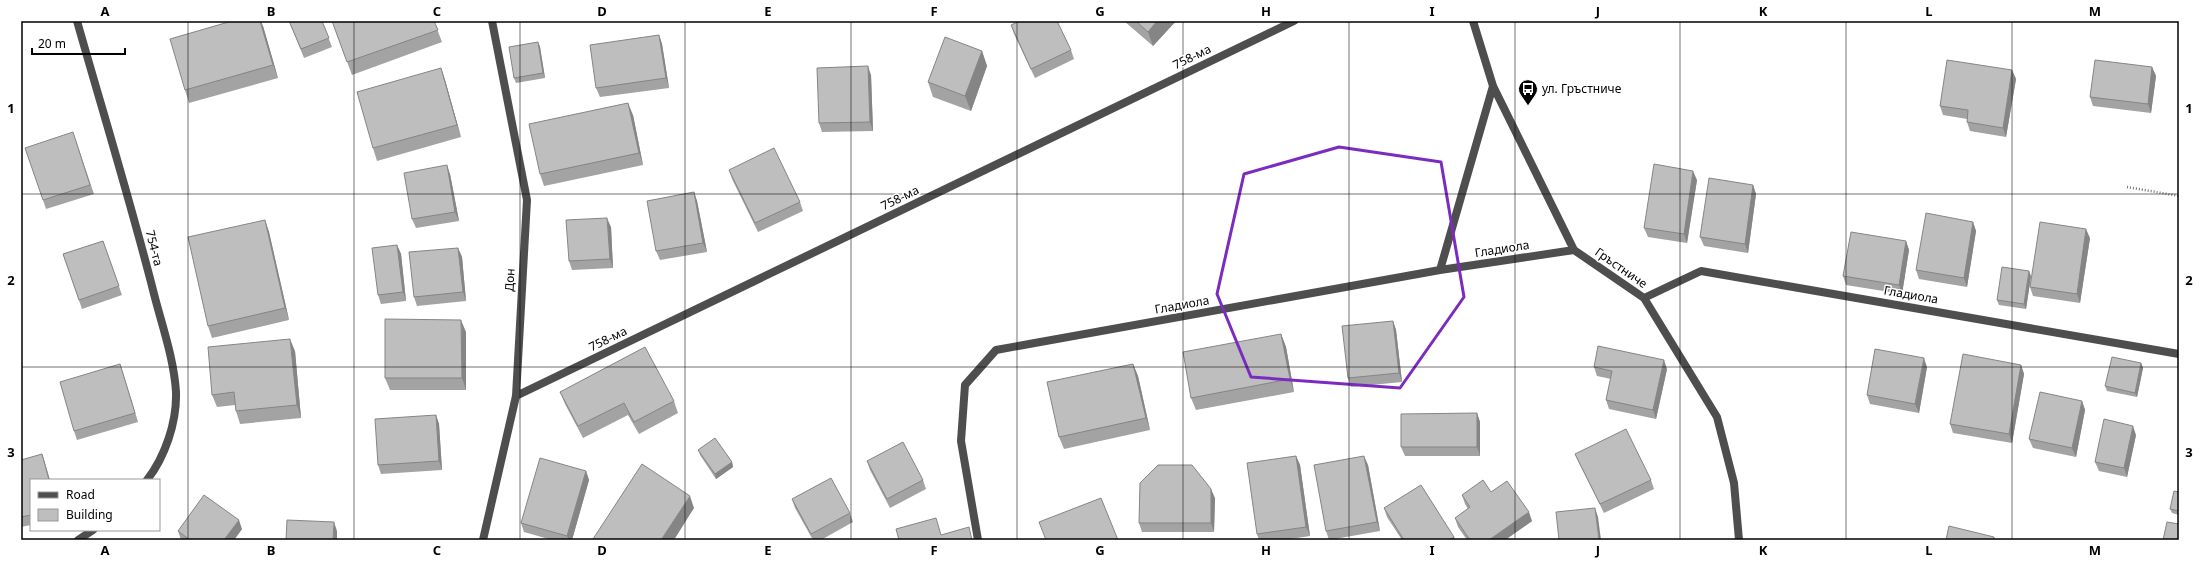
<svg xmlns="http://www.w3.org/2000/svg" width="2200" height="561" font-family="'Noto Sans',sans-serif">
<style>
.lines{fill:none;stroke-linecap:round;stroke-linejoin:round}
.path{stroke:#707070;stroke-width:2.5;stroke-dasharray:1 2;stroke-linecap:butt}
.street{stroke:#4e4e4e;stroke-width:8}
.wall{fill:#a3a3a3}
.shaded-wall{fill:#858585}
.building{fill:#bebebe;stroke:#858585}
.marked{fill:none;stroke:#7b2cbf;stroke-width:3;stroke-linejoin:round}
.grid{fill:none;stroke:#000;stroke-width:1;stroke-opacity:0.55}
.labels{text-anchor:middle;stroke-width:3;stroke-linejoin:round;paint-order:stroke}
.street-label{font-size:12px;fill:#000;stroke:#fff}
.poi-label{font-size:12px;fill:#000;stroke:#fff;text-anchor:start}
.neatline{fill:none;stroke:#000;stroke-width:1.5}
.grid-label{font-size:13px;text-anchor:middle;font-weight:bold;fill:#000}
</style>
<rect width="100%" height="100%" fill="#fff"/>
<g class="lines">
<path class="path" d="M2127 187 2179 196"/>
<path class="street" d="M77 21C102 109 129 197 152 286 160 320 174 357 176 392 177 422 165 457 147 480
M1473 21 1493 86 1574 250 1644 298 1717 417 1734 483 1739 540
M1440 270 1493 86
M1644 298 1701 271 2179 354
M516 396 1294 21
M78 540 93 530
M483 540 516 396 527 200 492 21
M978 540 961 441 965 385 996 350 1440 270 1574 250"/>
</g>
<path class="wall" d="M289 21H322L332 47 304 58Z
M332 21H434L442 42 352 75Z
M1124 21H1176L1153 46Z
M1011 25 1071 50 1074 59 1035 78 1014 34Z
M263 26 278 78 189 103 185 90Z
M659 35 662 44 669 88 600 97 596 88Z
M538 42 540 47 545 78 516 83 514 78Z
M982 51 987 66 971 111 933 97 928 82Z
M2152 67 2156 76 2151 113 2093 106 2090 97Z
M441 68 445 80 461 137 377 161 373 148Z
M2012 70 2016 79 2006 137 1970 131 1967 122V119L1943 115 1940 106Z
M871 75 873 131 822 132 819 123Z
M633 115 643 165 544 186 540 174Z
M76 141 94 194 46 209 43 200Z
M729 170 800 202 803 211 758 232 732 179Z
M450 174 459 221 416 228 412 219Z
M1697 180 1687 243 1648 237 1644 228Z
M1753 185 1756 194 1748 253 1704 246 1700 237Z
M694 192 697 201 707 252 660 260 656 251Z
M265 220 269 232 289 320 212 338 208 326Z
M1973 222 1976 231 1967 287 1919 279 1916 270Z
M611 227 613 268 572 270 569 261Z
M2090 238 2080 303 2033 296 2030 287Z
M103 241 122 295 82 309 63 254Z
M1906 241 1909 250 1902 294 1846 285 1843 276Z
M397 245 401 254 406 301 381 304 378 295Z
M458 248 462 257 466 301 417 306 414 297Z
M2031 276 2026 309 1999 305 1997 300Z
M1393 321 1396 330 1402 382 1351 387 1348 378Z
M466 332V390H390L385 378Z
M1281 334 1286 347 1294 392 1196 410 1191 398Z
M295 351 301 418 240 424 236 411 235 405 217 407 212 395Z
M2141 363 2143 368 2137 397 2107 391 2105 386Z
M120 364 138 422 77 440 74 431Z
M1133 364 1138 376 1150 430 1064 449 1059 437Z
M2021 365 2024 374 2012 443 1953 433 1950 424Z
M1594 367 1667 369 1656 419 1609 409 1606 400 1611 379 1597 376Z
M1927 367 1919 413 1870 404 1867 395Z
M560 392 674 401 678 413 639 434 628 415 583 438 565 404Z
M2082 401 2085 410 2076 457 2033 448 2029 439Z
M1477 413 1480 422V456H1405L1401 447Z
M436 415 439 424 442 470 381 474 378 465Z
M2136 435 2127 477 2099 471 2095 462Z
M698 450 732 462 733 467 716 479 700 455Z
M42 454 45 463 31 480V525L21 527V460Z
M1575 454 1651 480 1654 489 1604 513 1579 463Z
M1296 456 1300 465 1310 536 1284 540H1259L1257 534Z
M867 461 923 480 926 489 890 508 870 470Z
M1368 465 1380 531 1329 540 1326 531Z
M586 471 589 480 572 540H552L524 532 521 523Z
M1491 492 1532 521 1505 540H1467L1458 527 1455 518 1468 509 1465 504 1462 495Z
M2179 492V515L2172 513 2170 509Z
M1215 498 1214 532H1142L1139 523Z
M792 499 850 513 853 522 821 540H813L795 508Z
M1384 508 1454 537 1455 540H1402L1387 517Z
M242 529 234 540H181L178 531Z"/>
<path class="shaded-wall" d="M260 21H261L263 26 278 78 273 65Z
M1157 21H1176L1153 46 1148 32Z
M659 35 662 44 669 88 666 78Z
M538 42 540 47 545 78 543 73Z
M982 51 987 66 971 111 965 96Z
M868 66 871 75 873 131 870 122Z
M2152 67 2156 76 2151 113 2148 104Z
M441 68 445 80 461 137 457 125Z
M2012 70 2016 79 2006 137 2003 128Z
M628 103 633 115 643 165 639 153Z
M447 165 450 174 459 221 455 212Z
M1693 171 1697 180 1687 243 1684 234Z
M1753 185 1756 194 1748 253 1745 244Z
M694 192 697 201 707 252 703 243Z
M607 218 611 227 613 268 610 259Z
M265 220 269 232 289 320 285 308Z
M1973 222 1976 231 1967 287 1964 278Z
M2086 229 2090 238 2080 303 2077 294Z
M1906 241 1909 250 1902 294 1899 285Z
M397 245 401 254 406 301 403 292Z
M458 248 462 257 466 301 463 292Z
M2029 271 2031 276 2026 309 2024 304Z
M461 320 466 332V390L462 378Z
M1393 321 1396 330 1402 382 1399 373Z
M1281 334 1286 347 1294 392 1290 379Z
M290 339 295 351 301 418 297 405Z
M1924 358 1927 367 1919 413 1915 404Z
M1664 360 1667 369 1656 419 1653 410Z
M2141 363 2143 368 2137 397 2135 393Z
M120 364 123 373 138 422 135 413Z
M1133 364 1138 376 1150 430 1146 418Z
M2021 365 2024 374 2012 443 2009 434Z
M2082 401 2085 410 2076 457 2072 448Z
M1477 413 1480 422V456L1477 447Z
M436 415 439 424 442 470 439 461Z
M2133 426 2136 435 2127 477 2124 468Z
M42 454 45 463 50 480H49Z
M1296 456 1300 465 1310 536 1306 527Z
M1364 456 1368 465 1380 531 1377 522Z
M732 462 733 467 716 479 715 474Z
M586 471 589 480 572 540H569L567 536Z
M1211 489 1215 498 1214 532 1211 523Z
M690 496 694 508 674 540H661Z
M1595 508 1598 517 1601 540H1599Z
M1529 512 1532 521 1505 540H1489Z
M239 520 242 529 234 540H224Z
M334 522 337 531V540H333Z
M1454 537 1455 540H1449Z"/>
<path class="building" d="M232 21H260L273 65 185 90 170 39Z
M289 21H322L329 38 301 49Z
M332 21H434L438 30 347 62Z
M1020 21H1057L1071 50 1031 69 1011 25Z
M1136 21H1157L1148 32Z
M659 35 666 78 596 88 590 45Z
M945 37 982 51 965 96 928 82Z
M538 42 543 73 514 78 509 47Z
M1947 60 2012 70 2003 128 1967 122 1968 110 1940 106Z
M2095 60 2152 67 2148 104 2090 97Z
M868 66 870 122 819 123 817 68Z
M441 68 457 125 373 148 357 92Z
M628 103 639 153 540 174 529 124Z
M73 132 90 185 43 200 25 148Z
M774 148 800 202 755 223 729 170Z
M1654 164 1693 171 1684 234 1644 228Z
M447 165 455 212 412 219 404 173Z
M1709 178 1753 185 1745 244 1700 237Z
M694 192 703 243 656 251 647 201Z
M1926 213 1973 222 1964 278 1916 270Z
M607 218 610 259 569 261 566 220Z
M265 220 285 308 208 326 188 237Z
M2040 222 2086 229 2077 294 2030 287Z
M1851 232 1906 241 1899 285 1843 276Z
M103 241 119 286 79 300 63 254Z
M397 245 403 292 378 295 372 248Z
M458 248 463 292 414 297 409 252Z
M2002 267 2029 271 2024 304 1997 300Z
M385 319 461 320 462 378H385Z
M1393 321 1399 373 1348 378 1342 326Z
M1281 334 1290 379 1191 398 1183 352Z
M290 339 297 405 236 411 234 392 212 395 208 347Z
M1598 346 1664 360 1653 410 1606 400 1612 371 1594 367Z
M645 347 674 401 634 422 624 403 578 426 560 392Z
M1875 349 1924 358 1915 404 1867 395Z
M1963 354 2021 365 2009 434 1950 424Z
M2112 357 2141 363 2135 393 2105 386Z
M120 364 135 413 74 431 60 382Z
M1133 364 1146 418 1059 437 1047 382Z
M2040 392 2082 401 2072 448 2029 439Z
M1477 413V447H1401V414Z
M436 415 439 461 378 465 375 419Z
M2104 419 2133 426 2124 468 2095 462Z
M1626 429 1651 480 1600 504 1575 454Z
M715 438 732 462 715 474 698 450Z
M903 442 923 480 887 499 867 461Z
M42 454 49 480H31V515L21 517V460Z
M1296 456 1306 527 1257 534 1247 463Z
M1364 456 1377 522 1326 531 1314 465Z
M540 458 586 471 567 536 521 523Z
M642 464 690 496 661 540H594L593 539Z
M1158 465H1192L1211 489V523H1139L1140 483Z
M831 478 850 513 811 534 792 499Z
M1483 480 1491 492 1507 481 1529 512 1489 540H1470L1455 518 1470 507 1462 495Z
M1421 485 1454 537 1449 540H1404L1384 508Z
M2174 491 2179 492V511L2170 509Z
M204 495 239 520 224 540H190L178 531Z
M1101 498 1118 540H1046L1039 522Z
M1595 508 1599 540H1559L1556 512Z
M936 518 941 535 969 527 972 540H899L896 529Z
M287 520 334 522 333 540H286Z
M2167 522 2179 524V540H2163Z
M1949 526 1994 537V540H1946Z"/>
<path class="marked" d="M1339 147 1441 162 1464 297 1400 388 1251 377 1217 294 1244 174Z"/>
<path class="grid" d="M188 21V540M354 21V540M520 21V540M685 21V540M851 21V540M1017 21V540M1183 21V540M1349 21V540M1515 21V540M1680 21V540M1846 21V540M2012 21V540M21 194H2179M21 367H2179"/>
<defs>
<g id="bus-pin" transform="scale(1)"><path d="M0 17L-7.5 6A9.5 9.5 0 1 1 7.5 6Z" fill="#000" stroke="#fff"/><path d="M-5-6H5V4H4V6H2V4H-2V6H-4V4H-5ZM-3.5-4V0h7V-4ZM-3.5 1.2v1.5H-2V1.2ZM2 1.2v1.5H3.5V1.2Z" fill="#fff"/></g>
</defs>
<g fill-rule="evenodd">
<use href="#bus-pin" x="1528" y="89"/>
</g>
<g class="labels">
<g class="street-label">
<text transform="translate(1192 57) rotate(-26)" y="4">758-ма</text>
<text transform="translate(900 198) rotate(-26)" y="4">758-ма</text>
<text transform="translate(154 248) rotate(76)" y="4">754-та</text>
<text transform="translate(1502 249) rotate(-9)" y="4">Гладиола</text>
<text transform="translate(1621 268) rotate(35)" y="4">Гръстниче</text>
<text transform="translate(510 280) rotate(-87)" y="4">Дон</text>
<text transform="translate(1911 295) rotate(10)" y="4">Гладиола</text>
<text transform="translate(1182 305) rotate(-10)" y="4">Гладиола</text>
<text transform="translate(608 339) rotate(-26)" y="4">758-ма</text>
</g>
<g class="poi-label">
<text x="1542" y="93">ул. Гръстниче</text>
</g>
</g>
<rect width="2200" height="561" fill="none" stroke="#ffffff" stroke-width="44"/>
<rect x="30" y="479" width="130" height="52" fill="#ffffff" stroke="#999999"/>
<rect x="38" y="492" width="20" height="6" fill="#4e4e4e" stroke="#999999"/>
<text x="66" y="499" font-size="12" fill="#000000">Road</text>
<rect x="38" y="509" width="20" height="12" fill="#bebebe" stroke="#999999"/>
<text x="66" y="519" font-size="12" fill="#000000">Building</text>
<path d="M32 48v6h93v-6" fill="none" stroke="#000000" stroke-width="2"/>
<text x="38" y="48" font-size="12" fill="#000000" stroke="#ffffff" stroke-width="3" paint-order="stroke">20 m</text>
<rect x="22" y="22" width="2156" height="517" class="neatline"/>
<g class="grid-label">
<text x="105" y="16">A</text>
<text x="271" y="16">B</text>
<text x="437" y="16">C</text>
<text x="602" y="16">D</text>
<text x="768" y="16">E</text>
<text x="934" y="16">F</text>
<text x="1100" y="16">G</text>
<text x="1266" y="16">H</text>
<text x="1432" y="16">I</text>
<text x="1598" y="16">J</text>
<text x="1763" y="16">K</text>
<text x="1929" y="16">L</text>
<text x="2095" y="16">M</text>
<text x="11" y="113">1</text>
<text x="2189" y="113">1</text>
<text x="11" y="285">2</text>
<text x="2189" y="285">2</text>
<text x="11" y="457">3</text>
<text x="2189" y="457">3</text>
<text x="105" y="555">A</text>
<text x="271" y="555">B</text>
<text x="437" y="555">C</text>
<text x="602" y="555">D</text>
<text x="768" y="555">E</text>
<text x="934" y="555">F</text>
<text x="1100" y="555">G</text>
<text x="1266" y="555">H</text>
<text x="1432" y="555">I</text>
<text x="1598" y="555">J</text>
<text x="1763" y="555">K</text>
<text x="1929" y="555">L</text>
<text x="2095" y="555">M</text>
</g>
</svg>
